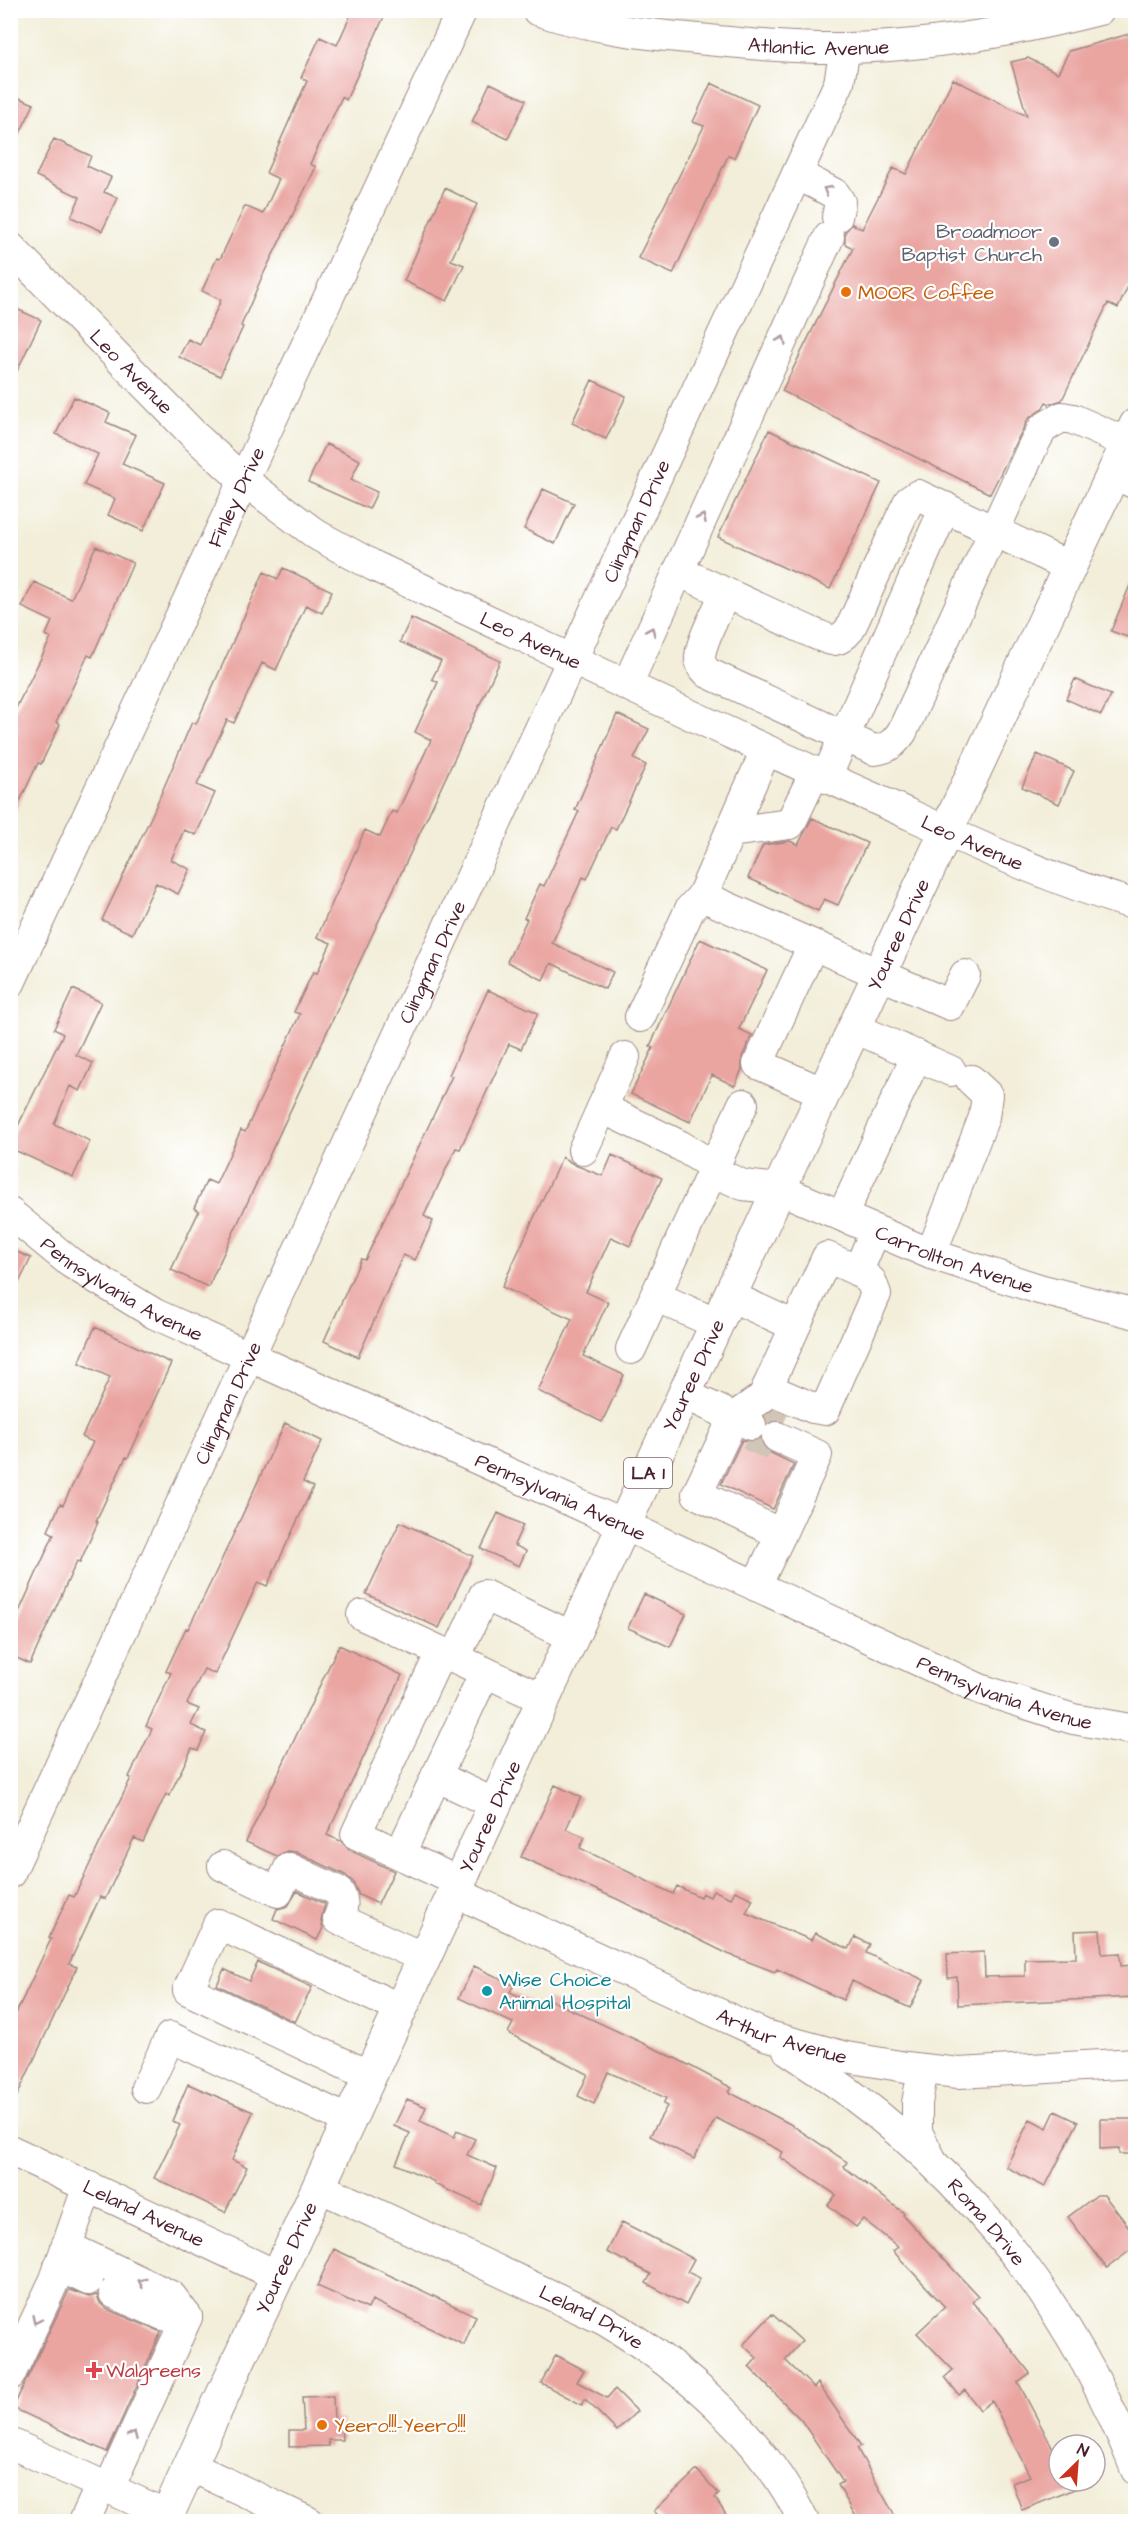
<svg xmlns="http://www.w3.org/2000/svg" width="1146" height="2532" font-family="'Architects Daughter',sans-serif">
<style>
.building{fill:#eaa5a1}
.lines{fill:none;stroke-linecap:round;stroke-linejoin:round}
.minor-tunnel{stroke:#d0c5b6;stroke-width:30;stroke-dasharray:30 15;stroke-linecap:butt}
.minor-casing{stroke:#9e8682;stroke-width:32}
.major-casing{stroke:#9e8682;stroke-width:35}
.minor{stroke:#fff;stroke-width:30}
.major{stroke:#fff;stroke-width:33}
.oneway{stroke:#ae9aa0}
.worship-dot{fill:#6b7280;stroke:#fff;stroke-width:2}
.food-dot{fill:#e8710a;stroke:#fff;stroke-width:2}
.culture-dot{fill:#0f9aa8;stroke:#fff;stroke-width:2}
.health-dot{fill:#e0444e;stroke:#fff;stroke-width:2}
.labels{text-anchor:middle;stroke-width:4.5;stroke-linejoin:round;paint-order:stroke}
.shield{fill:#fff;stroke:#80626b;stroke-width:1.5}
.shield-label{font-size:18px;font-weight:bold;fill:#4a1f2b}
.street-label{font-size:20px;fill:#4a1f2b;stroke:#fff}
.worship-label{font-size:20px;fill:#5b616d;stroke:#fff;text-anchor:end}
.food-label{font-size:20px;fill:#c56008;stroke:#fff;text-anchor:start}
.culture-label{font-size:20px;fill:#0d838f;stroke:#fff;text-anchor:start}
.health-label{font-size:20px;fill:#be3a42;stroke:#fff;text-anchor:start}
</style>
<rect width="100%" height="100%" fill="#fff"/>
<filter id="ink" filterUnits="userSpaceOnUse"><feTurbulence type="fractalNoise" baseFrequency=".0167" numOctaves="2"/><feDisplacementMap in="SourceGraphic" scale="12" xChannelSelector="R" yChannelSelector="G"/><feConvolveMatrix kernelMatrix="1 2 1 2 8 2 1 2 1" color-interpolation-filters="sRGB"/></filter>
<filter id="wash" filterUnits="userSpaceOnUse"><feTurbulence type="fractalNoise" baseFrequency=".008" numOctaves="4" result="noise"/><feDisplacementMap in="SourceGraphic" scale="24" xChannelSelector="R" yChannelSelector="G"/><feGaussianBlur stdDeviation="1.35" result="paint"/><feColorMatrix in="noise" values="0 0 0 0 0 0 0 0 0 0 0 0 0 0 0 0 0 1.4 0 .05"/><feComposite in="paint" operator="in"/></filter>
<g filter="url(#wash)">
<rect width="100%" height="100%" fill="#f2eed9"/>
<g id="blocks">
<path class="building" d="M353 10H387L346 100 342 97 310 164 316 167 261 279 241 326 243 327 220 376 179 357 188 339 200 345 221 300 202 291 217 258 220 259 245 206 263 214 279 179 266 173 307 81 301 78 320 37 337 45Z
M1136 32V269L1118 308 1108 303 1062 400 1050 404 1046 402 1042 409 1028 419 990 494 782 391 853 248 845 244V232L852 224 862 229 893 168 906 174 953 79 1027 116 1011 62 1028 58 1058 73 1069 51Z
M490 83 526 100 508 139 472 122Z
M711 83 758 105 734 158 728 156 673 274 638 258 704 126 693 122Z
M10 94 34 104 10 154Z
M54 139 91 156 87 166 111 177 104 192 118 198 102 231 71 217 80 197 36 176Z
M445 188 477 204 451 260 464 265 447 301 404 281Z
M10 306 41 320 10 386Z
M592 380 626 396 606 439 572 423Z
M74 397 110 413 106 422 136 435 122 464 165 483 143 531 108 515 115 499 84 485 98 454 56 434Z
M769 430 881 483 830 589 718 537Z
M326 444 360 460 351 480 377 492 369 509 308 482Z
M543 489 574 503 555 544 524 529Z
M96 546 133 563 92 657 88 655 56 722 60 724 41 764 38 763 10 822V720L51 638 46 635 52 621 22 607 34 582 71 599Z
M283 568 332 591 322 613 306 605 276 670 262 663 234 723 227 720 197 785 215 793 196 835 184 830 171 860 190 869 178 894 156 883 132 934 102 920 152 815 192 722 196 724 264 572 278 579Z
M1135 573 1136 616 1127 637 1111 631Z
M411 618 500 661 208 1287 171 1270 199 1211 194 1208 207 1180 216 1184 241 1130 245 1132 275 1068 300 1014 294 1012 313 972 317 973 331 943 317 937 365 830 380 837 392 811 397 813 431 740 415 732 438 682 432 679 441 661 400 642Z
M1075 679 1111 695 1101 715 1066 699Z
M617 714 649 729 634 759 646 765 616 829 611 827 587 879 583 877 552 943 613 972 605 989 551 963 543 980 507 962 527 919 524 918 540 884 544 886 579 811 575 810Z
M1037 754 1074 771 1059 804 1022 787Z
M812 818 867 843 838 905 824 899 818 911 748 878 763 845 790 841 798 845Z
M700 939 767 970 739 1029 752 1035 742 1057V1069L735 1086 712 1075 690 1122 631 1094 653 1048 650 1046Z
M73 989 101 1002 76 1055 93 1063 80 1091 70 1086 54 1124 90 1141 73 1177 10 1148V1142L63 1034 54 1029Z
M488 990 538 1013 521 1049 509 1044 460 1149 456 1148 424 1216 433 1221 415 1260 403 1255 358 1357 324 1341 361 1259 365 1260 419 1146 452 1076 449 1075Z
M612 1155 662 1178 630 1246 611 1237 586 1292 608 1302 583 1356 624 1375 602 1422 538 1391 572 1319 502 1287 562 1157 575 1165 603 1176Z
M10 1249 31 1258 10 1301Z
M95 1327 171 1363 128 1458 126 1457 96 1521 98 1522 80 1562 77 1561 30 1664 10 1655V1632L54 1534 48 1531 60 1504 63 1505 93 1442 82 1437 110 1377 79 1363Z
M285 1423 322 1441 303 1482 313 1487 267 1586 258 1582 215 1674 204 1669 187 1704 199 1709 191 1725 206 1732 198 1750 192 1748 169 1796 166 1794 143 1842 134 1838 105 1899 100 1897 69 1964 77 1967 10 2111V2026L51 1939 49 1938 69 1895 74 1897 131 1778 129 1777 152 1729 146 1726 171 1673 166 1671 186 1628 188 1629 214 1576Z
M742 1440 752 1442 760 1440 763 1447 769 1452 794 1464 773 1509 721 1484Z
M498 1513 523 1525 514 1545 526 1551 519 1566 481 1549Z
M400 1522 473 1556 439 1628 366 1594Z
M644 1594 686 1614 670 1647 628 1628Z
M339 1645 402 1675 327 1835 341 1841 349 1850 394 1871 378 1904 359 1895 353 1882 345 1875 296 1852 287 1851 277 1856 246 1842Z
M555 1785 581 1797 566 1829 585 1837 580 1848 673 1894 677 1886 700 1897 702 1893 710 1897 713 1890 731 1898 735 1891 753 1899 746 1913 811 1940 815 1933 849 1949 855 1937 870 1944 866 1953 924 1980 910 2008 852 1981 843 2000 777 1969 775 1972 728 1954 617 1899 521 1857Z
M297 1891 325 1904 321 1921 323 1928 317 1940 273 1919 277 1909 288 1906Z
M1100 1930 1102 1954 1120 1953 1121 1966 1134 1965 1136 1997 958 2005 957 1977 948 1978 947 1954 984 1952 985 1977 1025 1976V1959L1076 1958 1075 1931Z
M258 1962 312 1987 295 2022 217 1985 224 1969 249 1981Z
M474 1966 514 1985 510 1992 542 2007 546 1998 677 2059 732 2088 729 2092 790 2124 847 2162 844 2167 904 2213 903 2215 978 2296 972 2302 987 2318 1030 2373 1018 2382 1059 2460V2481L1093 2482 1022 2510 1012 2483 1030 2476 992 2401 980 2410 965 2390 959 2395 945 2377 953 2370 917 2333 945 2307 893 2251 898 2247 863 2219 856 2227 828 2205 836 2195 780 2157 783 2152 716 2118 694 2159 650 2136 667 2106 663 2104 666 2098 608 2072 594 2104 578 2096 588 2074 508 2033 513 2023 459 1998Z
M188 2084 253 2112 232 2160 247 2167 225 2212 154 2178 180 2125 172 2121Z
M407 2099 426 2107 420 2121 454 2137 457 2131 475 2139 467 2155 497 2168 481 2205 434 2184 435 2182 396 2164 410 2133 394 2126Z
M1055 2111 1078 2122 1045 2187 1006 2167 1030 2119 1047 2128Z
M1100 2119H1136V2154H1119V2148L1100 2149Z
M1097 2195H1104L1136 2236V2246L1107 2268 1068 2217Z
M622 2222 694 2259 687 2272 700 2278 686 2305 646 2283 651 2274 607 2252Z
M334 2249 476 2316 464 2345 372 2300 368 2309 317 2286Z
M69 2290 89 2297 97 2295 100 2303 107 2309 161 2332 107 2452 13 2408Z
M772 2314 802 2341 785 2360 814 2388 818 2383 861 2446 857 2448 898 2522H859L838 2485 843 2482 801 2420 749 2367 757 2358 743 2345Z
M556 2355 584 2370 577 2382 607 2398 615 2389 637 2411 617 2431 585 2399 582 2405 541 2383Z
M333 2396 334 2420H341L342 2440H328L329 2446 289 2447V2430H304L302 2397Z
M697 2470 719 2494 715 2498 731 2522H664L654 2511Z"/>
</g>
</g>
<g filter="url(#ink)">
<use href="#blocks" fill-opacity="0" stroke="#9e8682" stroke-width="1.5"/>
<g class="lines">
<path class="minor-tunnel" d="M758 1416 782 1427
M749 1435 773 1446"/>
<g class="minor-casing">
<g id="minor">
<path id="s1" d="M537 10C589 28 644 34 698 39 747 44 798 49 848 48 932 46 1017 31 1099 10"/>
<path d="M797 174 835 194 840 202 837 217"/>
<path id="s2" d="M10 247 196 437 243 480 317 535 374 566C539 644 704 723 871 797 958 836 1044 878 1136 905"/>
<path d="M1113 474 1136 484"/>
<path d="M678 571 813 633C831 640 836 646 850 629L904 511 909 501 918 495 1070 567"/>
<path d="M725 593C718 611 702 638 700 656 699 663 703 668 708 673L874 750C888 749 894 743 902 732L1034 444 1043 428 1062 417 1073 419 1127 443"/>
<path d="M627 685 829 237"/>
<path d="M766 750 702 896 950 1005 965 975"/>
<path d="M826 778 945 507"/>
<path d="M730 832 790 824 815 772"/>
<path d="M813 945 758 1064 824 1093"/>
<path id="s3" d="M10 983 462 10"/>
<path d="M640 1017 690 909 702 896"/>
<path d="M855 1028 951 1071"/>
<path id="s4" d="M602 1108 681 1146 715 1167 723 1176 743 1185 779 1189 931 1254 1039 1289 1136 1314"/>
<path d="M583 1150 625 1057"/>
<path id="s5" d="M10 1213 71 1263 155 1314 624 1525 980 1689 1073 1719 1136 1730"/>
<path d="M842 1216 917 1055"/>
<path d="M931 1254 984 1117 987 1095 971 1080"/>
<path d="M655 1296 717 1324"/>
<path d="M730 1296 795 1326"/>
<path d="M631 1349 743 1104"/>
<path d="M767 1388 813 1408 825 1410 876 1294 871 1281 858 1271"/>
<path d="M684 1394 751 1425"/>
<path d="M777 1437 817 1455 781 1534 697 1494 734 1417 763 1397 827 1257 858 1271 875 1231"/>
<path d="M756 1586 781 1534"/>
<path d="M362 1615 455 1658"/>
<path d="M441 1652 356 1834 459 1882"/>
<path d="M543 1699 455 1658 484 1595 573 1637"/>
<path d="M436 1776 495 1804"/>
<path d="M400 1854 485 1672"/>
<path d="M223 1866 278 1892 289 1868 338 1891C345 1901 343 1907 338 1919L424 1958"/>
<path id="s6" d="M10 1873 839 83 845 48"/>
<path id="s7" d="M455 1892 765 2035 846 2057 906 2067 959 2073 1136 2063"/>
<path id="s8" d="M788 2050C952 2156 1064 2287 1136 2470"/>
<path d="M923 2070 917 2103V2132L930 2157"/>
<path d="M370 2076 188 1990 218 1924 401 2009"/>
<path d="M146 2088 170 2037 350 2121"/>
<path id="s9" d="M10 2150 278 2276"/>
<path id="s10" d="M319 2187 604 2320C684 2368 763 2436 804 2522"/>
<path d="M66 2246 171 2296 187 2317"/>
<path d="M59 2266 88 2280"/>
<path d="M10 2375 55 2279 88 2186"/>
<path d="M10 2443 167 2515"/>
<path d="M190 2466 309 2522"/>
<path d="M109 2488 187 2317 163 2315 114 2293"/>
<path d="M84 2522 101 2485"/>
</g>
</g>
<g class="major-casing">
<g id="major">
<path id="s11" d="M164 2522 779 1189 1136 425"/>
</g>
</g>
<use href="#minor" class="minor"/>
<use href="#major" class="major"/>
</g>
<defs><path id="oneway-chevron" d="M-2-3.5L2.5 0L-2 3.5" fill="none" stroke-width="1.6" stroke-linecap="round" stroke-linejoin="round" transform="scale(1.5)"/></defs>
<g class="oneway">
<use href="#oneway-chevron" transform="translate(827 190) rotate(-149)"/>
<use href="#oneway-chevron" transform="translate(782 340) rotate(-66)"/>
<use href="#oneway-chevron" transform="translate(702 518) rotate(-66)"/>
<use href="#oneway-chevron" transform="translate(651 631) rotate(-66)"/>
<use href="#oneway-chevron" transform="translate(142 2282) rotate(-154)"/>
<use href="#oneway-chevron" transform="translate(36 2320) rotate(115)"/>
<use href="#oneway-chevron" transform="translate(133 2435) rotate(-66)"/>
</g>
</g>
<circle class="worship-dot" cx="1054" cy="242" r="6"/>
<g class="food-dot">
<circle cx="846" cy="292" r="6"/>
<circle cx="322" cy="2425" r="6"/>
</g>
<circle class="culture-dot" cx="487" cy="1991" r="6"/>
<path class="health-dot" d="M91 2361h6v6h6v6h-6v6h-6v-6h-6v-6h6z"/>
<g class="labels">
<rect class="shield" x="624" y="1458" width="48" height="30" rx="4.5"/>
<g class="shield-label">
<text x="648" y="1479">LA 1</text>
</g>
<g class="street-label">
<text dy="7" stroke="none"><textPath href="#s1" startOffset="285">Atlantic Avenue</textPath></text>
<text dy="7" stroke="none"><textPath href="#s2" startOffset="174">Leo Avenue</textPath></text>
<text dy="7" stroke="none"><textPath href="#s3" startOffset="536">Finley Drive</textPath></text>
<text dy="7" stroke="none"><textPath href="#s6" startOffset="1490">Clingman Drive</textPath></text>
<text dy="7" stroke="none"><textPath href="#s2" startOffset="660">Leo Avenue</textPath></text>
<text dy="7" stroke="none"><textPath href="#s2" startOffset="1146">Leo Avenue</textPath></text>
<text dy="7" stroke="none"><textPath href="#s11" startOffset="1749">Youree Drive</textPath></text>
<text dy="7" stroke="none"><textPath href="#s6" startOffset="1004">Clingman Drive</textPath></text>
<text dy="7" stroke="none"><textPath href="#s4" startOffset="387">Carrollton Avenue</textPath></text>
<text dy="7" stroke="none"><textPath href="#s5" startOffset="136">Pennsylvania Avenue</textPath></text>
<text dy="7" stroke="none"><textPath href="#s11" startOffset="1263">Youree Drive</textPath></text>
<text dy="7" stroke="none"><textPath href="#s6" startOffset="518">Clingman Drive</textPath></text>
<text dy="7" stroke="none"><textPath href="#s5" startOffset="622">Pennsylvania Avenue</textPath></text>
<text dy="7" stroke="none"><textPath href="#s5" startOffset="1108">Pennsylvania Avenue</textPath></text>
<text dy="7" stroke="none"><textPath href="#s11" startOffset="777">Youree Drive</textPath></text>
<text dy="7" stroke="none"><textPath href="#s7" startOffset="358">Arthur Avenue</textPath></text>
<text dy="7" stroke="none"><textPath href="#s9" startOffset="148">Leland Avenue</textPath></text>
<text dy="7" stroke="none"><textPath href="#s8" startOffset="264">Roma Drive</textPath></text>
<text dy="7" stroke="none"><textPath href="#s11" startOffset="291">Youree Drive</textPath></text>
<text dy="7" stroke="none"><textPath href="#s10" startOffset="302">Leland Drive</textPath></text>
</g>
<g class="worship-label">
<text x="1042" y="238">Broadmoor<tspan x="1042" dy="23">Baptist Church</tspan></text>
</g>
<g class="food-label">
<text x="858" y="299">MOOR Coffee</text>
<text x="334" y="2432">Yeero!!!-Yeero!!!</text>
</g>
<g class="culture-label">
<text x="499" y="1986">Wise Choice<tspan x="499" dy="23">Animal Hospital</tspan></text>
</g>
<g class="health-label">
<text x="106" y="2377">Walgreens</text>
</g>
</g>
<rect width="1146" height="2532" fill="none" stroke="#fff" stroke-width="36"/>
<g transform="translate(1077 2463) rotate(25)"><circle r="28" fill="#ffffff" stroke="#b7a5aa" stroke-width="1.5"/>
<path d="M0-4.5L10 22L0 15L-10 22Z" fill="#c8321e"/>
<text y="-9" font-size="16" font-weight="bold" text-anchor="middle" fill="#4a1f2b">N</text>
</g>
</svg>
